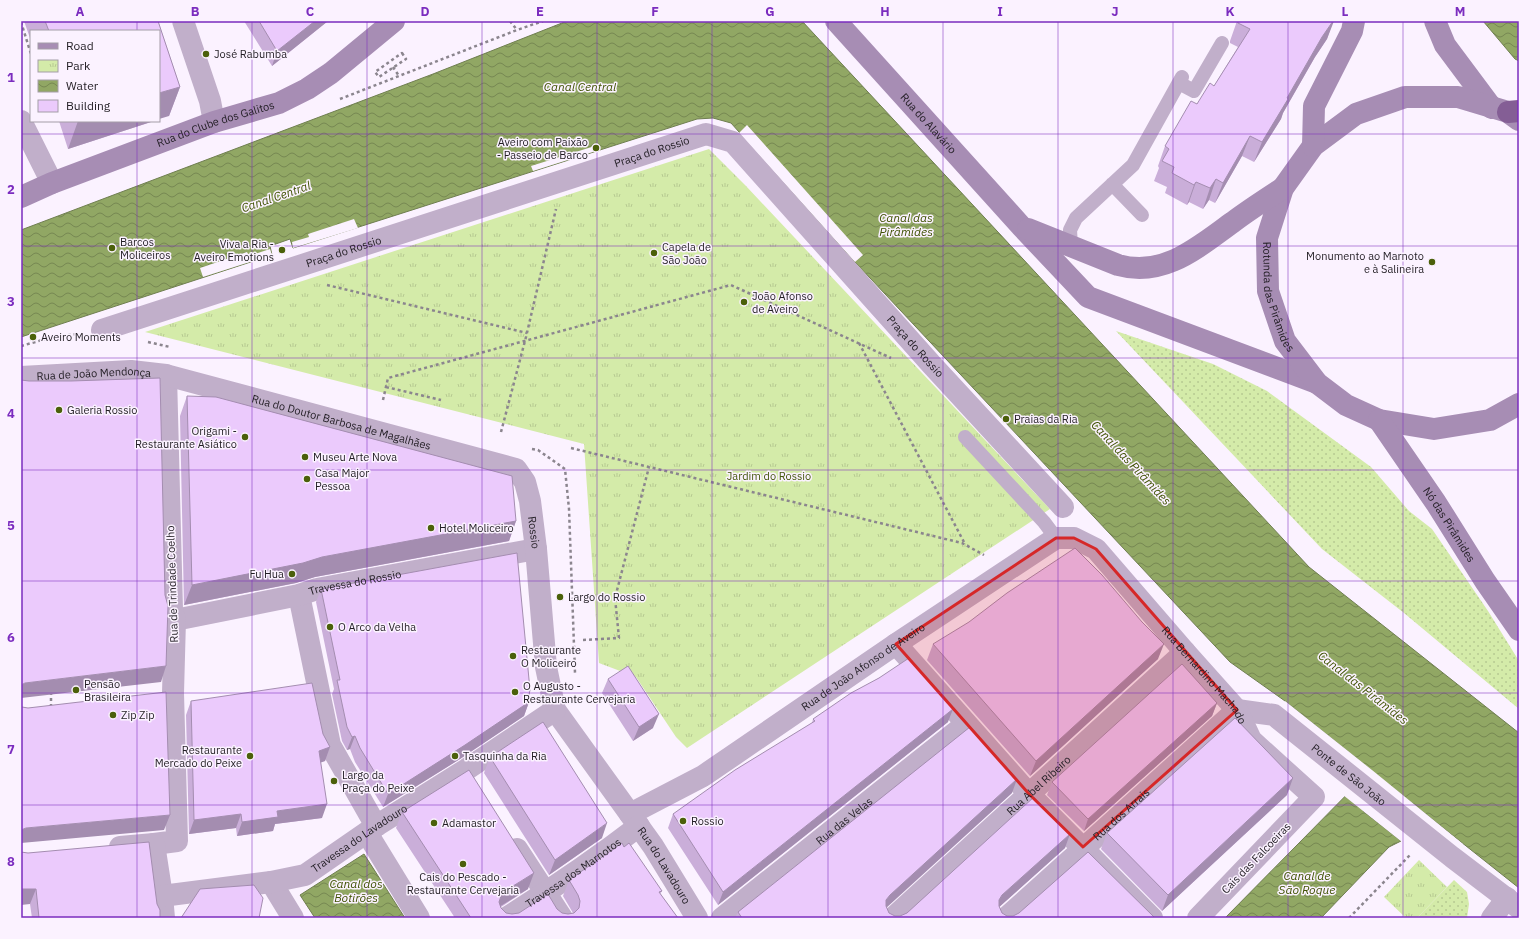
<svg xmlns="http://www.w3.org/2000/svg" width="1540" height="939" font-family="'IBM Plex Sans',sans-serif">
<style>
.grass{fill:url(#grass-dots)}
.park{fill:url(#park-tufts)}
.water{fill:url(#water-waves);stroke:#6f7e50}
.pier{fill:#fbf2ff}
.lines{fill:none;stroke-linecap:round;stroke-linejoin:round}
.path{stroke:#8b858e;stroke-width:2.5;stroke-dasharray:3 3;stroke-linecap:butt}
.service{stroke:#c1afca;stroke-width:14}
.pedestrian{stroke:#c1afca;stroke-width:22}
.minor{stroke:#c1afca;stroke-width:22}
.secondary{stroke:#a78db4;stroke-width:22}
.motorway{stroke:#845e95;stroke-width:22}
.wall{fill:#caaed9}
.shaded-wall{fill:#a48db0}
.building{fill:#ebcafc;stroke:#a48db0}
.marked{fill:#d62828;fill-opacity:0.2;stroke:#d62828;stroke-width:3;stroke-linejoin:round}
.grid{fill:none;stroke:#7b2cbf;stroke-width:1;stroke-opacity:0.55}
.poi-dot{fill:#4b600a;stroke:#fbf2ff;stroke-width:1.5}
.labels{text-anchor:middle;stroke-width:3;stroke-linejoin:round;paint-order:stroke}
.poi-label{font-size:11px;fill:#211d23;stroke:#fbf2ff;text-anchor:start}
.street-label{font-size:11px;fill:#211d23;stroke:#fbf2ff}
.park-label{font-size:11px;fill:#44580b;stroke:#fbf2ff}
.water-label{font-size:12px;font-style:italic;fill:#405304;stroke:#fbf2ff}
.neatline{fill:none;stroke:#7b2cbf;stroke-width:1.5}
.grid-label{font-size:13px;text-anchor:middle;font-weight:bold;fill:#7b2cbf}
</style>
<defs>
<pattern id="grass-dots" width="8" height="8" patternUnits="userSpaceOnUse"><rect width="8" height="8" fill="#d4eba9"/><path d="M2 2h.1M6 6h.1" fill="none" stroke="#b6c991" stroke-width="1.8" stroke-linecap="round"/></pattern>
<pattern id="park-tufts" width="24" height="20" patternUnits="userSpaceOnUse"><rect width="24" height="20" fill="#d4eba9"/><path d="M3 7l-1-3M5 7V3M7 7l1-3M15 17l-1-3M17 17v-4M19 17l1-3" fill="none" stroke="#b6c991"/></pattern>
<pattern id="water-waves" width="16" height="10" patternUnits="userSpaceOnUse"><rect width="16" height="10" fill="#91a764"/><path d="M0 5q4-4 8 0t8 0" fill="none" stroke="#768752"/></pattern>
</defs>
<rect width="100%" height="100%" fill="#fbf2ff"/>
<path class="grass" d="M1116 331 1213 364 1267 391 1371 467 1409 511 1432 529 1488 611 1519 661V709L1404 613 1322 549Z
M1454 880 1467 892 1469 904 1467 918H1417Z"/>
<path class="park" d="M709 149 746 186 1050 509 687 748 676 737 636 677 599 663 584 444 145 332Z
M1419 860 1447 887 1417 918H1406L1384 897Z"/>
<path class="water" d="M567 21H802L1309 567 1519 733V888L1388 784 1363 811 1401 841 1389 847 1321 918H1225L1371 770 1285 701 1230 662 855 262 731 123 713 118 697 119 293 248 290 239 270 246 272 255 21 337V230L433 74Z
M1483 21H1519V61L1515 59Z
M364 854 405 918H315L300 895Z"/>
<path class="pier" d="M747 125 863 255 855 262 739 133Z
M598 145 599 150 533 171 531 166Z
M354 219 358 228 293 248 292 242 309 237 308 234Z
M270 249 272 255 203 277 200 268 247 252 249 256Z
M1285 701 1372 770 1463 844 1462 845 1388 786 1366 810 1402 840V842L1343 795 1369 770 1284 703Z"/>
<g class="lines">
<path class="path" d="M510 21 517 30
M21 22 31 54
M402 53 406 59 379 77 375 72Z
M393 67 399 76
M340 99 517 30 543 21
M327 285 527 333
M148 342 170 347
M859 343 965 544
M21 346 53 337 77 334
M386 387 441 400
M383 400 388 378 731 285 891 358
M501 432 526 337 556 209
M571 448 962 543 984 555
M532 449 538 450 565 469 569 509 575 673
M583 640 619 638 615 598 649 467
M51 692V707
M1349 918 1410 855"/>
<path class="service" d="M1179 83 1194 91 1222 43
M1112 184 1142 215
M1071 246 1070 230 1076 218 1133 165 1182 77
M965 437 1044 522 1056 538"/>
<g class="pedestrian">
<path id="s1" d="M102 330 706 134 733 142 932 365 1063 507"/>
<path d="M299 595 330 745 376 826"/>
<path id="s2" d="M175 620 299 595 317 589 536 549"/>
<path d="M154 844 177 841 173 693 175 620 172 610 166 375"/>
</g>
<g class="minor">
<path d="M183 21 210 101 214 122"/>
<path d="M21 121 52 183"/>
<path id="s3" d="M21 377 131 371 166 375 516 469 525 482 530 501 536 549 546 667 555 710 653 846 697 918"/>
<path d="M896 644 1029 794 1152 918"/>
<path id="s4" d="M1237 710 1274 715 1452 857 1519 908"/>
<path id="s5" d="M630 814 703 776 896 644 1056 538H1074L1096 549 1185 652 1237 710 1251 740 1314 797 1198 918"/>
<path d="M367 833 419 918"/>
<path d="M120 847 154 844 162 896 164 918"/>
<path d="M517 849 562 918"/>
<path d="M271 882 293 918"/>
<path id="s6" d="M162 896 271 882 305 875 376 826 467 769 555 710"/>
<path id="s7" d="M506 918C552 889 596 859 639 826"/>
<path id="s8" d="M722 918 966 724"/>
<path id="s9" d="M893 918 1185 652"/>
<path id="s10" d="M1006 918 1237 710"/>
<path d="M1492 918 1507 898"/>
</g>
<g class="secondary">
<path id="s11" d="M836 21 1021 226 1088 297 1317 383"/>
<path d="M1435 21 1445 45 1492 108"/>
<path id="s12" d="M1519 120 1508 112 1458 97H1405L1356 114 1313 146 1283 188 1267 238 1268 291 1285 341 1317 383 1346 405 1379 420 1434 429 1490 420 1519 404"/>
<path d="M1313 146 1314 106 1352 31 1354 21"/>
<path id="s13" d="M21 197 52 183 214 122 279 103 307 89 331 73 394 21"/>
<path d="M1028 229 1118 265C1164 278 1198 247 1233 222 1249 210 1266 199 1283 188"/>
<path id="s14" d="M1379 420 1436 503 1485 581 1519 630"/>
</g>
<path class="motorway" d="M1508 112 1519 111"/>
</g>
<path class="wall" d="M24 21H158L180 87 169 116 159 31H31V41Z
M244 21H328L272 66Z
M1237 21H1333L1327 39 1315 57 1283 113 1281 119 1254 162 1242 156 1215 203 1209 200 1203 209 1189 202 1187 205 1165 193 1167 187 1154 181 1159 168 1158 166 1165 146 1197 104 1214 86 1238 47 1230 43V41Z
M59 121H154L68 149Z
M187 396 516 521 509 541 315 577 296 583 184 605 180 416Z
M321 589 528 700 529 702 524 716 460 759 383 807 355 762 350 749 347 750 342 741 332 694 334 689 316 602Z
M933 644 1158 659 1030 776 927 660Z
M608 679 653 728 633 741 602 693Z
M191 701 323 734 330 747 325 761 321 762 322 818 275 824 273 831 237 836 236 828 189 834 186 715Z
M1217 703 1212 716 1084 831 1047 795 1052 782Z
M813 719 948 722 718 905 668 828 673 814 812 723Z
M490 757 602 838 549 875 484 773Z
M1012 793 886 907 889 913 895 916H900L1070 834 1065 848 999 907 1002 913 1007 916H1013L1155 918H735L738 912Z
M1287 795 1162 911 1101 849 1107 833Z
M402 812 528 889 501 907V908L506 913 512 914 557 909 562 913 568 914 573 913 563 896 569 880 624 847 662 891 660 894 678 918H455L396 828Z
M21 852 157 904 160 918H32L30 904Z"/>
<path class="shaded-wall" d="M315 21H328L272 66 277 51Z
M1333 21H1334L1327 39 1315 57 1283 113 1281 119 1254 162 1262 142 1287 98 1322 37Z
M180 87 169 116 159 119V93Z
M78 121H154L68 149Z
M1250 136 1242 156 1215 203 1223 183Z
M1216 179 1209 200 1203 209 1210 188Z
M1196 182 1189 202 1187 205 1194 185Z
M516 521 509 541 315 577 296 583 184 605 192 585 322 557Z
M1164 644 1158 659 1030 776 1036 761Z
M166 666 161 682 21 698V685L25 683Z
M529 702 524 716 460 759 383 807 388 794Z
M1217 703 1212 716 1084 831 1088 819Z
M953 709 948 722 718 905 723 892Z
M659 714 653 728 633 741 639 727Z
M355 736 350 749 347 750 352 737Z
M330 747 325 761 314 765 319 751Z
M1293 778 1287 795 1162 911 1168 895Z
M1017 779 1012 793 885 909 886 900 890 895Z
M327 804 322 818 275 824 273 831 237 836 242 822 277 811Z
M241 814 236 828 189 834 194 820Z
M170 815 164 830 21 843V830L26 828Z
M607 823 602 838 549 875 555 860Z
M1070 834 1065 848 997 909 999 900 1002 895Z
M534 873 528 889 499 907 495 912 501 896 505 891Z
M21 889H36L30 904 21 905Z"/>
<path class="building" d="M45 21H158L180 87 159 93V31H49Z
M259 21H315L277 51Z
M1238 21H1333L1322 37 1287 98 1288 99 1262 142 1250 136 1223 183 1216 179 1210 188 1196 182 1194 185 1172 173 1174 167 1162 161 1169 149 1165 146 1191 101 1197 104 1210 83 1214 86 1250 29 1238 23Z
M160 378 165 595 168 606 166 666 25 683 21 685V380L29 381H71Z
M187 396 216 397 512 476 516 521 322 557 303 563 192 585Z
M1075 548 1102 575 1142 622 1164 644 1036 761 933 644 969 622 1007 593Z
M517 553 530 690 528 700 529 702 465 745 388 794 360 748 355 736 352 737 347 727 337 680H340L321 589Z
M909 658 953 709 723 892 673 814 735 770 815 721 813 719 851 693 879 678Z
M1182 664 1217 703 1088 819 1052 782Z
M628 666 659 714 639 727 608 679Z
M312 683 323 734 330 747 319 751 327 804 277 811 278 817 242 822 241 814 194 820 191 701Z
M166 692 170 815 26 828 21 830V706L22 707 28 708Z
M1235 718 1236 719 1293 778 1168 895 1107 833Z
M543 722 607 823 555 860 490 757Z
M970 727 1017 779 890 895 886 900V906L889 913 895 916H900L907 913 1034 797 1070 834 1002 895 999 900V906L1002 913 1007 916H1013L1019 913 1088 852 1155 918H742L738 912Z
M469 770 534 873 505 891 501 896 499 902 501 908 506 913 512 914 519 913 548 894 557 909 562 913 568 914 574 913 579 908 580 901 578 895 569 880 622 843 624 847 629 843 662 891 659 892 678 918H471L402 812Z
M149 842 157 904 160 910V918H39L36 889H21V852L28 853Z
M254 885 263 898 259 918H181L200 889Z"/>
<path class="marked" d="M1056 538H1074L1096 549 1237 710 1083 847 1029 794 896 644Z"/>
<path class="grid" d="M137 21V31M252 21V918M367 21V918M482 21V918M597 21V918M712 21V918M828 21V918M943 21V918M1058 21V918M1173 21V918M1288 21V918M1403 21V918M137 121V918M21 134H1519M21 246H1519M21 358H1519M21 470H1519M21 581H1519M21 693H1519M21 805H1519"/>
<g class="poi-dot">
<circle cx="206" cy="54" r="4"/>
<circle cx="596" cy="148" r="4"/>
<circle cx="112" cy="248" r="4"/>
<circle cx="282" cy="250" r="4"/>
<circle cx="654" cy="253" r="4"/>
<circle cx="1432" cy="262" r="4"/>
<circle cx="744" cy="302" r="4"/>
<circle cx="33" cy="337" r="4"/>
<circle cx="59" cy="410" r="4"/>
<circle cx="1006" cy="419" r="4"/>
<circle cx="245" cy="437" r="4"/>
<circle cx="305" cy="457" r="4"/>
<circle cx="307" cy="479" r="4"/>
<circle cx="431" cy="528" r="4"/>
<circle cx="292" cy="574" r="4"/>
<circle cx="560" cy="597" r="4"/>
<circle cx="330" cy="627" r="4"/>
<circle cx="513" cy="656" r="4"/>
<circle cx="76" cy="690" r="4"/>
<circle cx="515" cy="692" r="4"/>
<circle cx="113" cy="715" r="4"/>
<circle cx="250" cy="756" r="4"/>
<circle cx="455" cy="756" r="4"/>
<circle cx="334" cy="781" r="4"/>
<circle cx="683" cy="821" r="4"/>
<circle cx="434" cy="823" r="4"/>
<circle cx="463" cy="864" r="4"/>
</g>
<g class="labels">
<g class="poi-label">
<text x="214" y="58">José Rabumba</text>
<text x="588" y="146" text-anchor="end">Aveiro com Paixão<tspan x="588" dy="13">- Passeio de Barco</tspan></text>
<text x="120" y="246">Barcos<tspan x="120" dy="13">Moliceiros</tspan></text>
<text x="274" y="248" text-anchor="end">Viva a Ria -<tspan x="274" dy="13">Aveiro Emotions</tspan></text>
<text x="662" y="251">Capela de<tspan x="662" dy="13">São João</tspan></text>
<text x="1424" y="260" text-anchor="end">Monumento ao Marnoto<tspan x="1424" dy="13">e à Salineira</tspan></text>
<text x="752" y="300">João Afonso<tspan x="752" dy="13">de Aveiro</tspan></text>
<text x="41" y="341">Aveiro Moments</text>
<text x="67" y="414">Galeria Rossio</text>
<text x="1014" y="423">Praias da Ria</text>
<text x="237" y="435" text-anchor="end">Origami -<tspan x="237" dy="13">Restaurante Asiático</tspan></text>
<text x="313" y="461">Museu Arte Nova</text>
<text x="315" y="477">Casa Major<tspan x="315" dy="13">Pessoa</tspan></text>
<text x="439" y="532">Hotel Moliceiro</text>
<text x="284" y="578" text-anchor="end">Fu Hua</text>
<text x="568" y="601">Largo do Rossio</text>
<text x="338" y="631">O Arco da Velha</text>
<text x="521" y="654">Restaurante<tspan x="521" dy="13">O Moliceiro</tspan></text>
<text x="84" y="688">Pensão<tspan x="84" dy="13">Brasileira</tspan></text>
<text x="523" y="690">O Augusto -<tspan x="523" dy="13">Restaurante Cervejaria</tspan></text>
<text x="121" y="719">Zip Zip</text>
<text x="242" y="754" text-anchor="end">Restaurante<tspan x="242" dy="13">Mercado do Peixe</tspan></text>
<text x="463" y="760">Tasquinha da Ria</text>
<text x="342" y="779">Largo da<tspan x="342" dy="13">Praça do Peixe</tspan></text>
<text x="691" y="825">Rossio</text>
<text x="442" y="827">Adamastor</text>
<text x="463" y="881" text-anchor="middle">Cais do Pescado -<tspan x="463" dy="13">Restaurante Cervejaria</tspan></text>
</g>
<g class="street-label">
<text dy="4" stroke="none"><textPath href="#s11" startOffset="138">Rua do Alavário</textPath></text>
<text dy="4" stroke="none"><textPath href="#s13" startOffset="208">Rua do Clube dos Galitos</textPath></text>
<text dy="4" stroke="none"><textPath href="#s1" startOffset="578">Praça do Rossio</textPath></text>
<text dy="4" stroke="none"><textPath href="#s1" startOffset="254">Praça do Rossio</textPath></text>
<text dy="4" stroke="none"><textPath href="#s12" startOffset="389">Rotunda das Pirâmides</textPath></text>
<text dy="4" stroke="none"><textPath href="#s1" startOffset="937">Praça do Rossio</textPath></text>
<text dy="4" stroke="none"><textPath href="#s3" startOffset="73">Rua de João Mendonça</textPath></text>
<text dy="4" stroke="none"><textPath href="#s3" startOffset="327">Rua do Doutor Barbosa de Magalhães</textPath></text>
<text dy="4" stroke="none"><textPath href="#s14" startOffset="126">Nó das Pirâmides</textPath></text>
<text dy="4" stroke="none"><textPath href="#s3" startOffset="575">Rossio</textPath></text>
<text dy="4" stroke="none"><textPath href="#s2" startOffset="184">Travessa do Rossio</textPath></text>
<text transform="translate(172 584) rotate(-92)" y="4">Rua de Trindade Coelho</text>
<text dy="4" stroke="none"><textPath href="#s5" startOffset="276">Rua de João Afonso de Aveiro</textPath></text>
<text dy="4" stroke="none"><textPath href="#s5" startOffset="717">Rua Bernardino Machado</textPath></text>
<text dy="4" stroke="none"><textPath href="#s4" startOffset="133">Ponte de São João</textPath></text>
<text dy="4" stroke="none"><textPath href="#s9" startOffset="197">Rua Abel Ribeiro</textPath></text>
<text dy="4" stroke="none"><textPath href="#s10" startOffset="155">Rua dos Arrais</textPath></text>
<text dy="4" stroke="none"><textPath href="#s8" startOffset="156">Rua das Velas</textPath></text>
<text dy="4" stroke="none"><textPath href="#s6" startOffset="210">Travessa do Lavadouro</textPath></text>
<text transform="translate(1256 858) rotate(-46)" y="4">Cais das Falcoeiras</text>
<text dy="4" stroke="none"><textPath href="#s3" startOffset="944">Rua do Lavadouro</textPath></text>
<text dy="4" stroke="none"><textPath href="#s7" startOffset="81">Travessa dos Marnotos</textPath></text>
</g>
<g class="park-label">
<text x="769" y="480">Jardim do Rossio</text>
</g>
<g class="water-label">
<text x="580" y="91">Canal Central</text>
<text transform="translate(276 197) rotate(-19)" y="4">Canal Central</text>
<text x="906" y="222">Canal das<tspan x="906" dy="14">Pirâmides</tspan></text>
<text transform="translate(1131 463) rotate(47)" y="4">Canal das Pirâmides</text>
<text transform="translate(1363 688) rotate(38)" y="4">Canal das Pirâmides</text>
<text x="1307" y="880">Canal de<tspan x="1307" dy="14">São Roque</tspan></text>
<text x="356" y="888">Canal dos<tspan x="356" dy="14">Botirões</tspan></text>
</g>
</g>
<rect width="1540" height="939" fill="none" stroke="#fbf2ff" stroke-width="44"/>
<rect x="30" y="30" width="130" height="92" fill="#fbf2ff" stroke="#a49da7"/>
<rect x="38" y="43" width="20" height="6" fill="#a78db4" stroke="#a49da7"/>
<text x="66" y="50" font-size="12" fill="#211d23">Road</text>
<rect x="38" y="60" width="20" height="12" fill="url(#park-tufts)" stroke="#a49da7"/>
<text x="66" y="70" font-size="12" fill="#211d23">Park</text>
<rect x="38" y="80" width="20" height="12" fill="url(#water-waves)" stroke="#a49da7"/>
<text x="66" y="90" font-size="12" fill="#211d23">Water</text>
<rect x="38" y="100" width="20" height="12" fill="#ebcafc" stroke="#a49da7"/>
<text x="66" y="110" font-size="12" fill="#211d23">Building</text>
<rect x="22" y="22" width="1496" height="895" class="neatline"/>
<g class="grid-label">
<text x="80" y="16">A</text>
<text x="195" y="16">B</text>
<text x="310" y="16">C</text>
<text x="425" y="16">D</text>
<text x="540" y="16">E</text>
<text x="655" y="16">F</text>
<text x="770" y="16">G</text>
<text x="885" y="16">H</text>
<text x="1000" y="16">I</text>
<text x="1115" y="16">J</text>
<text x="1230" y="16">K</text>
<text x="1345" y="16">L</text>
<text x="1460" y="16">M</text>
<text x="11" y="82">1</text>
<text x="11" y="194">2</text>
<text x="11" y="306">3</text>
<text x="11" y="418">4</text>
<text x="11" y="530">5</text>
<text x="11" y="642">6</text>
<text x="11" y="754">7</text>
<text x="11" y="866">8</text>
</g>
</svg>
